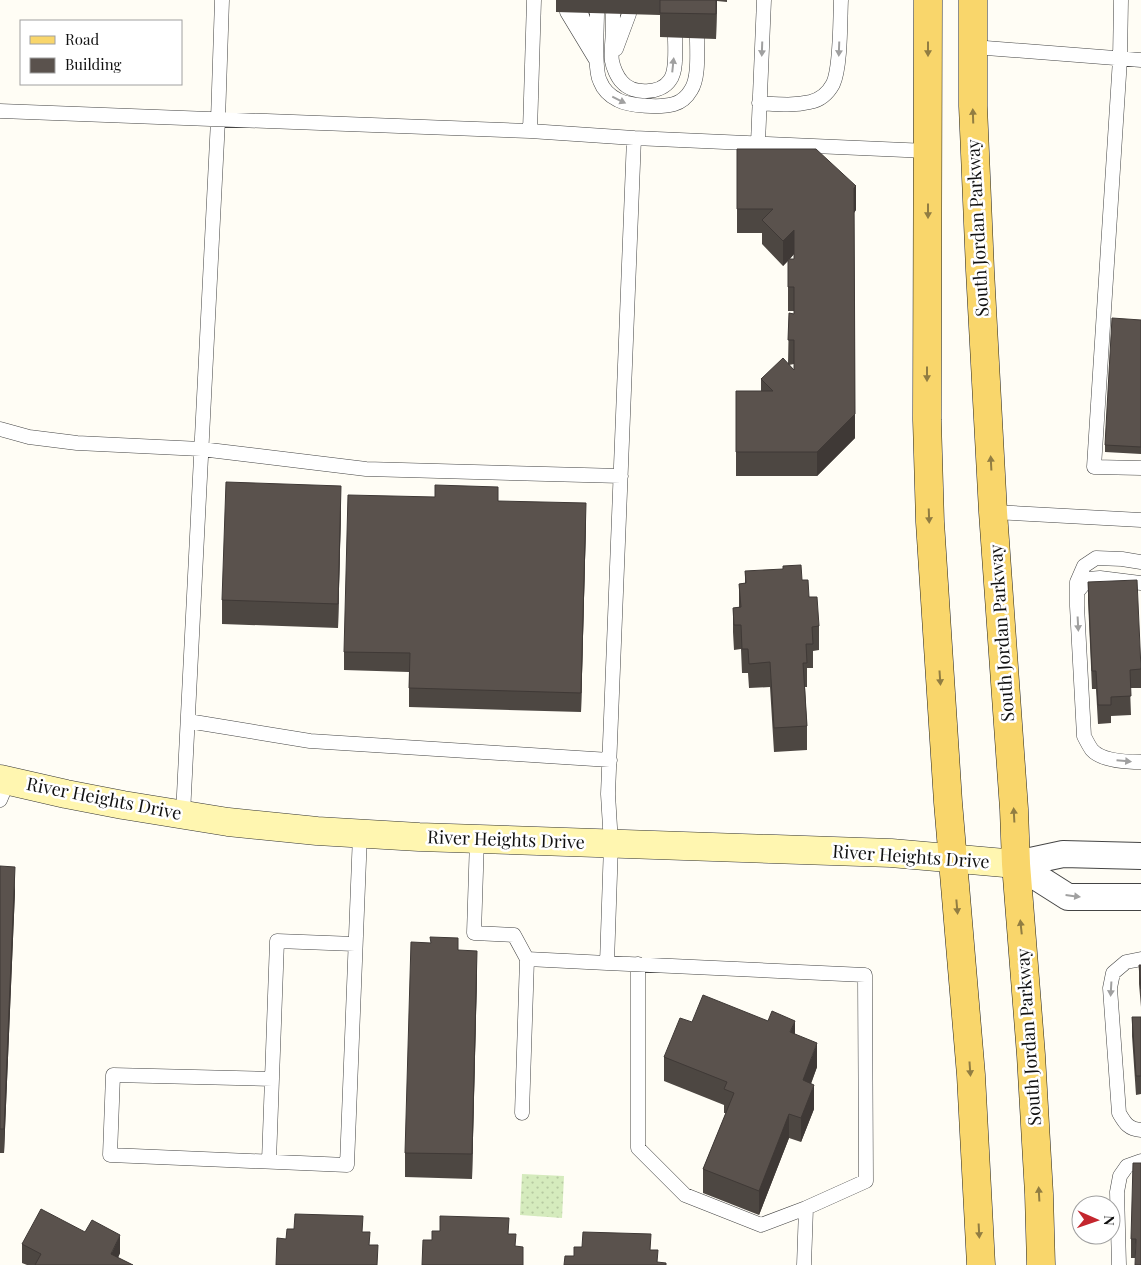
<svg xmlns="http://www.w3.org/2000/svg" width="1141" height="1265" font-family="'Playfair Display',serif">
<style>
.park{fill:url(#park-dots)}
.lines{fill:none;stroke-linecap:round;stroke-linejoin:round}
.lane-casing{stroke:#444;stroke-width:15}
.street-casing{stroke:#444;stroke-width:28}
.secondary-casing{stroke:#333;stroke-width:29}
.primary-casing{stroke:#222;stroke-width:29}
.lane{stroke:#fff;stroke-width:14}
.street{stroke:#fff;stroke-width:26}
.secondary{stroke:#fff6b0;stroke-width:28}
.primary{stroke:#f9d66b;stroke-width:28}
.wall{fill:#4d4742;fill-rule:evenodd}
.shaded-wall{fill:#3f3936}
.building{fill:#5a524d;stroke:#3f3936}
.oneway{fill:#a0a0a0}
.oneway2{fill:#917d42}
.labels{text-anchor:middle;stroke-width:5;stroke-linejoin:round;paint-order:stroke}
.street-label{font-size:18px;fill:#111;stroke:#fff}
</style>
<defs>
<pattern id="park-dots" width="8" height="8" patternUnits="userSpaceOnUse" patternTransform="scale(1.25)"><rect width="8" height="8" fill="#d5ebbd"/><path d="M2 2h.1M6 6h.1" fill="none" stroke="#b6c8a1" stroke-width="1.8" stroke-linecap="round"/></pattern>
</defs>
<rect width="100%" height="100%" fill="#fffdf5"/>
<path class="park" d="M522 1174 564 1176 562 1218 520 1215Z"/>
<g class="lines">
<g class="lane-casing">
<path id="lane" d="M1121 0 1120 59 1094 467 1141 468
M567 12 596 60
M581 13 590 39
M597 13C597 28 594 69 600 81 603 89 610 96 618 100 629 106 661 108 674 104 681 102 687 97 691 90 699 78 697 53 697 38
M613 14C613 24 613 34 612 45 612 50 611 56 612 61 613 67 617 77 622 82 633 95 661 94 670 80 677 71 675 49 675 37
M973 47 1141 60
M616 49 629 14
M759 103C776 104 793 106 810 102 820 100 828 93 833 84 841 67 840 20 841 0
M0 111 530 131 634 138 608 794 611 844 607 963 865 975 866 1181 806 1208 804 1265
M530 131 534 0
M634 138 928 151
M758 143 764 0
M0 429 29 437 77 443 201 449 366 469 621 476
M993 512 1141 520
M1141 562 1122 559 1096 558 1084 566 1077 582V606L1084 736C1086 740 1089 746 1092 750 1102 761 1127 762 1141 762
M1078 591 1088 579 1100 578 1141 583
M188 721 310 741 610 760
M0 800 8 781
M183 814 218 120 222 0
M477 839 474 933 514 935 527 959 607 963
M1141 959 1126 962 1113 973 1110 988 1119 1113C1125 1123 1128 1129 1141 1130
M638 964V1148L685 1195 761 1225 806 1208
M272 1079 113 1075 110 1155 347 1165 360 834
M522 1113 527 959
M269 1161 277 941 355 944
M1119 1265 1117 1192 1120 1176 1127 1166 1141 1161"/>
</g>
<g class="street-casing">
<path id="street" d="M1016 864 1068 897H1141
M1016 864 1063 854 1141 856"/>
</g>
<g class="secondary-casing">
<path id="secondary" d="M0 779 66 794 123 805 228 822 317 831 419 837 891 853 1016 864"/>
</g>
<g class="primary-casing">
<path id="primary" d="M928 0 927 420 930 522 948 802 971 1075 981 1265
M973 0V106L980 270 993 512 1014 809 1016 864 1031 1055 1039 1194 1041 1265"/>
</g>
<use href="#lane" class="lane"/>
<use href="#street" class="street"/>
<use href="#secondary" class="secondary"/>
<use href="#primary" class="primary"/>
</g>
<path class="wall" d="M556 0H727V2L717 1 716 39 660 37V15L556 12Z
M737 149 856 210 854 212 855 438 817 476H736V391H761V379L788 364 789 313 794 314V311H788V261L783 266 762 244V233H737ZM794 254V259H790ZM794 364V370L789 365Z
M1141 320V454L1105 452V445Z
M498 501 586 522 581 712 409 707V672L344 670V652Z
M341 510 338 628 222 624V600Z
M745 571 802 580 809 597 819 626V650L813 651V668H807V687H805L807 726V750L774 752 770 687 749 688 748 673H742L741 649 734 650 733 632V608L739 607V584L745 583Z
M1088 582 1141 669V688H1130L1131 715 1111 716V723L1098 724 1096 689H1092L1088 600Z
M0 866 15 891 4 1153H0Z
M458 950 477 975 472 1179 405 1177V1153Z
M1139 965H1141V1007L1139 984Z
M1132 1017H1141V1094L1136 1095 1132 1036Z
M692 1022 795 1034 817 1067 811 1084 814 1109 801 1142 789 1138 759 1215 703 1193V1169L726 1113H724V1105L664 1081V1057Z
M1141 1163 1135 1258H1131V1239Z
M22 1244 120 1253 118 1258 133 1265H27L22 1263Z"/>
<path class="shaded-wall" d="M716 0H717L716 39Z
M856 186V210L854 213V188Z
M794 230V254L783 266V241Z
M855 414V438L817 476V452Z
M341 486V510L338 628V604Z
M586 503V522L581 712V693Z
M15 867V891L4 1153V1129Z
M477 951V975L472 1179V1154Z
M795 1021V1045L790 1032Z
M817 1043V1067L803 1104V1080Z
M814 1085V1109L801 1142V1118Z
M789 1114V1138L759 1215V1191Z
M120 1235V1253L114 1265 111 1254Z"/>
<path class="building" d="M660 0H716V14L660 13Z
M737 149H816L856 186 854 188 855 414 817 452H736V391H773L761 379 783 358 794 370V340H788L789 313 794 314V287H788V259H794V230L783 241 762 220 773 209H737Z
M1112 318 1141 320V447L1105 445Z
M226 482 341 486 338 604 222 600Z
M435 485 498 487V501L586 503 581 693 409 688 410 653 344 652 348 495 435 497Z
M801 565 802 580H808L809 597H817L819 626 812 627 813 644H806L807 663H803L807 726 774 728 770 662 749 664 748 649H742L741 625H734L733 608 741 607 739 584 746 583 745 571 783 569V566Z
M1137 580 1141 669 1130 670 1131 696 1111 697V705H1098L1096 671H1092L1088 582Z
M0 866 15 867 4 1129H0Z
M430 937 458 938V950L477 951 472 1154 405 1153 411 942 431 943Z
M1139 965H1141V989Z
M703 995 768 1021 772 1011 795 1021 790 1032 817 1043 803 1080 814 1085 801 1118 789 1114 759 1191 703 1169 734 1093 724 1089 727 1082 664 1057 680 1018 692 1022Z
M1132 1017H1141V1076H1136Z
M1133 1163H1141V1265H1135L1136 1239H1131Z
M41 1209 85 1232 92 1220 120 1235 111 1254 133 1265H35L41 1254 22 1244Z
M295 1214 363 1216 362 1232H370L369 1245H378L377 1265H276L277 1238 286 1239 287 1229H294Z
M440 1216 509 1218 508 1234H516L515 1246 523 1247V1265H422L423 1240H432V1231H440Z
M583 1232 651 1234 650 1250H658L657 1262 666 1263V1265H564L565 1256H574V1247H582Z"/>
<defs><path id="oneway-solid" d="M-6-.8H1V-3.2L6.5 0L1 3.2V.8H-6Z" transform="scale(1.25)"/></defs>
<g class="oneway">
<use href="#oneway-solid" transform="translate(762 49) rotate(92)"/>
<use href="#oneway-solid" transform="translate(839 49) rotate(92)"/>
<use href="#oneway-solid" transform="translate(673 65) rotate(-84)"/>
<use href="#oneway-solid" transform="translate(619 100) rotate(26)"/>
<use href="#oneway-solid" transform="translate(1078 624) rotate(87)"/>
<use href="#oneway-solid" transform="translate(1124 761) rotate(5)"/>
<use href="#oneway-solid" transform="translate(1073 896) rotate(7)"/>
<use href="#oneway-solid" transform="translate(1111 989) rotate(93)"/>
</g>
<g class="oneway2">
<use href="#oneway-solid" transform="translate(928 49) rotate(90)"/>
<use href="#oneway-solid" transform="translate(973 116) rotate(-92)"/>
<use href="#oneway-solid" transform="translate(928 211) rotate(90)"/>
<use href="#oneway-solid" transform="translate(927 374) rotate(90)"/>
<use href="#oneway-solid" transform="translate(991 463) rotate(-93)"/>
<use href="#oneway-solid" transform="translate(929 516) rotate(88)"/>
<use href="#oneway-solid" transform="translate(940 678) rotate(86)"/>
<use href="#oneway-solid" transform="translate(1014 815) rotate(-93)"/>
<use href="#oneway-solid" transform="translate(957 907) rotate(85)"/>
<use href="#oneway-solid" transform="translate(1021 927) rotate(-96)"/>
<use href="#oneway-solid" transform="translate(970 1069) rotate(86)"/>
<use href="#oneway-solid" transform="translate(1039 1194) rotate(-93)"/>
<use href="#oneway-solid" transform="translate(979 1231) rotate(87)"/>
</g>
<g class="labels">
<g class="street-label">
<text transform="translate(978 228) rotate(-93)" y="6">South Jordan Parkway</text>
<text transform="translate(1002 633) rotate(-94)" y="6">South Jordan Parkway</text>
<text transform="translate(104 799) rotate(11)" y="6">River Heights Drive</text>
<text transform="translate(506 840) rotate(2)" y="6">River Heights Drive</text>
<text transform="translate(911 857) rotate(4)" y="6">River Heights Drive</text>
<text transform="translate(1029 1037) rotate(-94)" y="6">South Jordan Parkway</text>
</g>
</g>
<rect x="20" y="20" width="162" height="65" fill="#ffffff" stroke="#a0a0a0"/>
<rect x="30" y="36" width="25" height="8" fill="#f9d66b" stroke="#a0a0a0"/>
<text x="65" y="45" font-size="15" fill="#111111">Road</text>
<rect x="30" y="58" width="25" height="15" fill="#5a524d" stroke="#a0a0a0"/>
<text x="65" y="70" font-size="15" fill="#111111">Building</text>
<g transform="translate(1096 1220) rotate(92)"><circle r="24" fill="#ffffff" stroke="#a0a0a0"/>
<path d="M0-4L9 19L0 12L-9 19Z" fill="#c4262e"/>
<text y="-8" font-size="14" font-weight="bold" text-anchor="middle" fill="#111111">N</text>
</g>
</svg>
